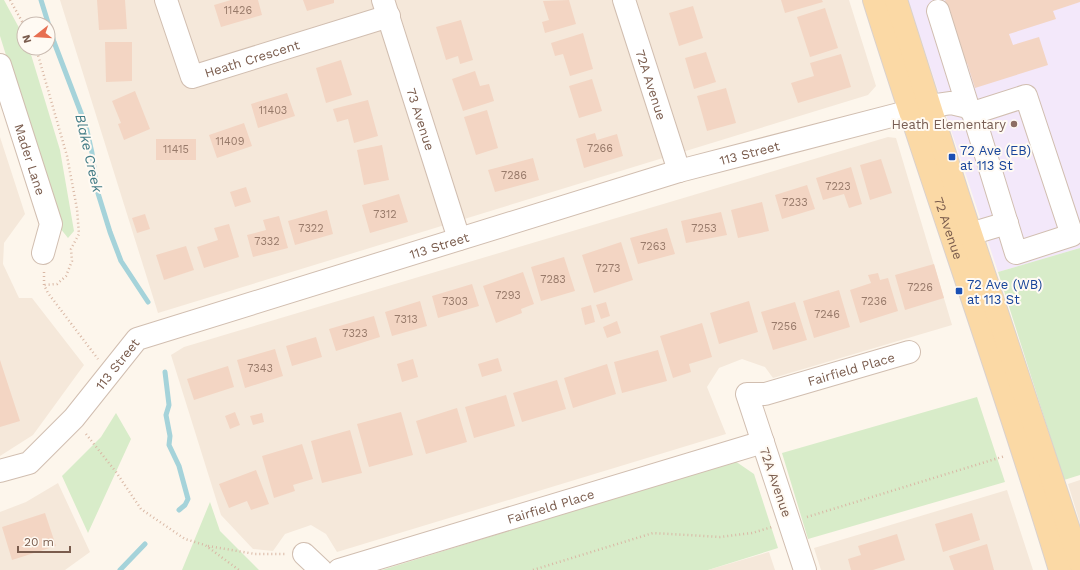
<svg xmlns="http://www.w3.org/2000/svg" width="1080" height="570" font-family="'Work Sans',sans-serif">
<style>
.residential{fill:#f5e8da}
.education{fill:#f3e8fa}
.green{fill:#d8ecc9}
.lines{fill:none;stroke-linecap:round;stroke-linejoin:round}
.stream{stroke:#a5d3da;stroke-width:5}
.building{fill:#f3d5c3}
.minor-casing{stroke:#d1beb0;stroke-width:24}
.major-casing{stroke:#dad1cd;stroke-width:24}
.path{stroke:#d9b8a5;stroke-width:2.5;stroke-dasharray:1 3;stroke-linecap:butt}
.minor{stroke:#fff;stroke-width:22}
.major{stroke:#fbd9a5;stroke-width:22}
.education-dot{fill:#8d6e63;stroke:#fffaf3;stroke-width:1.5}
.transit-dot{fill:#1a4fb4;stroke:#fffaf3;stroke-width:1.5}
.labels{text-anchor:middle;stroke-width:4;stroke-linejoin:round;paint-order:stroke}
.number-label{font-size:11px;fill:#987a6a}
.street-label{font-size:13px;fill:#7a5c4d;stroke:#fffaf3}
.education-label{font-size:13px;fill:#785e54;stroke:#fffaf3;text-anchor:end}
.transit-label{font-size:13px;fill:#164399;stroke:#fffaf3;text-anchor:start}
.water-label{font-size:14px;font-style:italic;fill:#437c86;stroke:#fffaf3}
</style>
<rect width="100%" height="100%" fill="#fdf6ec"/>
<path class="residential" d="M60 0H849L876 86 868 95 158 313Z
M0 137 25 214 4 243 3 264 19 298H32L84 365 33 435 0 456Z
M888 137 896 138 952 325 773 378 765 367 742 359 719 368 707 387 726 434 337 552 326 534 311 525 285 534 273 551 253 549 221 515 171 355 184 347Z
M1080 480V523L1068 484Z
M58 483 90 552 65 570H0V512L26 502Z
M1007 490 1033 570H821L814 548Z
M769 552 775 570H708Z"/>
<path class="education" d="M908 0H1080V248L998 272Z"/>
<path class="green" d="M0 0H4L24 37V48H29L60 150 74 231 68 238 60 228 0 36Z
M1080 248V475L1064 480 998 272Z
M977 397 1005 482 808 539 782 453Z
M116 413 131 439 88 533 62 476 101 437Z
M735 461 754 474 778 548 708 570H382Z
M210 502 220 531 259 570H182Z"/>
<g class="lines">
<path class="stream" d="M41 0 54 42 86 126 92 153 97 190 110 232 121 261 148 302
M165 372 169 405 166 415 170 436 169 445 179 466 188 499 185 505 179 510
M120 570 145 544"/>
</g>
<path class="building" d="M97 0H125L127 29 99 30Z
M231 0H258L262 15 221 27 214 5Z
M303 0H334V3L307 11Z
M569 0 576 24 545 33 542 22 549 20 543 1Z
M781 0H822L823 2 785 13Z
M945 0H1080V2L1053 11 1056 19 1009 34 1013 45 1039 37 1048 65 975 88 967 63 965 64Z
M693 6 703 38 679 46 669 13Z
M825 8 838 48 810 57 797 17Z
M461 20 473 60 460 64 458 56 446 60 436 27Z
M583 33 593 69 570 76 563 54 555 56 551 43Z
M105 42H132V81L106 82Z
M706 52 716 82 694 89 685 58Z
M841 54 851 87 798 103 791 83 814 76 810 63Z
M341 60 352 95 326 103 316 68Z
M475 71 480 86 489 84 494 101 463 111 452 79Z
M592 79 602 111 579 118 569 86Z
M726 88 736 123 707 131 697 96Z
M135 91 150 129 124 140 118 124 121 123 112 101Z
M287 93 295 116 258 128 251 104Z
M368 100 378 136 354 143 348 119 337 122 333 109Z
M487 110 498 148 476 155 464 117Z
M244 123 252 146 217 158 209 135Z
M595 133 597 140 617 134 623 156 584 168 576 139Z
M156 139H196V160H156Z
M382 145 389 180 364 185 357 150Z
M533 158 539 180 495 192 488 170Z
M881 159 892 193 870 200 860 165Z
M851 167 862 204 849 208 844 194 823 200 816 178Z
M807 185 815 209 782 219 775 195Z
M246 187 251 202 235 207 230 192Z
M399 194 408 222 370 233 362 205Z
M762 202 769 231 738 238 731 210Z
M327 210 333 234 295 245 288 221Z
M721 212 727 235 686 243 681 221Z
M145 214 150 229 137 233 132 218Z
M279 216 288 248 253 257 247 235 266 230 263 220Z
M229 224 239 257 204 268 197 247 218 240 214 228Z
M667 228 675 254 638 264 630 238Z
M621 242 633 280 594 293 582 255Z
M186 246 194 270 164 280 156 255Z
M564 257 575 291 541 301 531 267Z
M934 264 944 298 905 310 895 275Z
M523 272 534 304 521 309 522 313 496 323 483 286Z
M878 273 880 280 888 278 898 311 860 323 850 290 871 283 868 275Z
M472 284 479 306 438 318 432 296Z
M839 290 850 327 814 338 803 301Z
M420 301 427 326 392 336 385 312Z
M749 301 758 332 719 344 710 313Z
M606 302 610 316 601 319 596 305Z
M795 302 807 340 773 350 761 312Z
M591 305 595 322 585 325 581 308Z
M374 316 380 337 336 351 329 329Z
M617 321 621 333 607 338 603 327Z
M702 323 712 357 689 364 691 372 673 378 660 336Z
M316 337 322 357 292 366 286 346Z
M275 349 283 376 245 388 237 360Z
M658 350 667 381 622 393 614 362Z
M498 358 502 371 482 377 478 364Z
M413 359 418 377 402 382 397 364Z
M0 360 20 421 0 427Z
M607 364 616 394 573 408 564 378Z
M228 366 234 387 194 400 187 379Z
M557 380 566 409 522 422 513 393Z
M506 395 515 426 474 438 465 407Z
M457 408 467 442 426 454 416 421Z
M235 412 240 425 230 429 225 416Z
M401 412 413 455 369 467 357 424Z
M262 413 264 422 253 425 250 416Z
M350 430 362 473 322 483 311 441Z
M302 444 313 479 293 485 295 491 274 498 262 456Z
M256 470 269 504 251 510 247 501 229 508 219 484Z
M45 513 56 546 12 560 2 527Z
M972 513 980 540 943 552 935 524Z
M897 534 905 560 873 570H851L848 559 861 555 858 546Z
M987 544 994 570H954L949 556Z"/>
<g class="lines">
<g class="minor-casing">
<g id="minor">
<path id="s1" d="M166 0 192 77 389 16"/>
<path id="s2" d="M383 0 459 239"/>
<path id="s3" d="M624 0 679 171"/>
<path d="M938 11 968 107"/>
<path id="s4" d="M0 65 51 224 43 253"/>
<path d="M970 234 1007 223"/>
<path id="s5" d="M0 471 29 463 74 418 137 339 679 171 930 106 951 103 968 107 973 113 1016 253 1072 235 1026 96 973 113"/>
<path d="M304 554 321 570"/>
<path id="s6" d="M339 570 763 442"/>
<path id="s7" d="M805 570 747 394H765L909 352"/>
</g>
</g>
<g class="major-casing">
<g id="major">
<path id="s8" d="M874 0C934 191 1002 378 1060 570"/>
<path d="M896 0 959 198 1080 563"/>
</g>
</g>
<path class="path" d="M10 0 24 25
M36 48 67 156 77 209 79 234 71 249 72 261 66 276 57 284 44 285
M44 272V285L48 293 98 359
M86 434 116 472 141 509 185 539 205 545 239 570
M807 517 1005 456
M208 546 255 554H286
M533 570 653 533 720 537 752 533 772 527"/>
<use href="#minor" class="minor"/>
<use href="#major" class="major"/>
</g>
<circle class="education-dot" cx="1014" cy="124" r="4"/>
<g class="transit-dot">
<rect x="948" y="153" width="8" height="8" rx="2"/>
<rect x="955" y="287" width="8" height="8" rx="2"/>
</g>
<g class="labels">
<g class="number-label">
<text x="238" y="14">11426</text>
<text x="273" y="114">11403</text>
<text x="230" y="145">11409</text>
<text x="600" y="152">7266</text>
<text x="176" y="153">11415</text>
<text x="514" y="179">7286</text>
<text x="838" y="190">7223</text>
<text x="795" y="206">7233</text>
<text x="385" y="218">7312</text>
<text x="311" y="232">7322</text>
<text x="704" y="232">7253</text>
<text x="267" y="245">7332</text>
<text x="653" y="250">7263</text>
<text x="608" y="272">7273</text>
<text x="553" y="283">7283</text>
<text x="920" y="291">7226</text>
<text x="508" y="299">7293</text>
<text x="455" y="305">7303</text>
<text x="874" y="305">7236</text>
<text x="827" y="318">7246</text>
<text x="406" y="323">7313</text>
<text x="784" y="330">7256</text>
<text x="355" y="337">7323</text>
<text x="260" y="372">7343</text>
</g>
<g class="street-label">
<text dy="5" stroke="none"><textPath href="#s1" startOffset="144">Heath Crescent</textPath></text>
<text dy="5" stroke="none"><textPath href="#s3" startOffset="89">72A Avenue</textPath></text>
<text dy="5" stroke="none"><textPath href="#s2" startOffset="125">73 Avenue</textPath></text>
<text dy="5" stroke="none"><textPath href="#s5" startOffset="835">113 Street</textPath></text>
<text dy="5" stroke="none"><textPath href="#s4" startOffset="99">Mader Lane</textPath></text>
<text dy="5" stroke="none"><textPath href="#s8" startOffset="240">72 Avenue</textPath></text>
<text dy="5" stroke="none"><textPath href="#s5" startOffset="511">113 Street</textPath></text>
<text dy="5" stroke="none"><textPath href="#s5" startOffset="163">113 Street</textPath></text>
<text dy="5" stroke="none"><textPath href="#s7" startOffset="293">Fairfield Place</textPath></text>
<text transform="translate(776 482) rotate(71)" y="5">72A Avenue</text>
<text dy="5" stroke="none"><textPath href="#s6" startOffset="221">Fairfield Place</textPath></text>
</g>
<g class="education-label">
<text x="1006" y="129">Heath Elementary</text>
</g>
<g class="transit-label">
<text x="960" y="155">72 Ave (EB)<tspan x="960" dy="15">at 113 St</tspan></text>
<text x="967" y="289">72 Ave (WB)<tspan x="967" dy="15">at 113 St</tspan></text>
</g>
<g class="water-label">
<text transform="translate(89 153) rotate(77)" y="5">Blake Creek</text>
</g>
</g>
<g transform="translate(36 36) rotate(253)"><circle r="19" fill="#fffaf3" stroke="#cabbb1"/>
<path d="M0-3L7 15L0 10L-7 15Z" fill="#e76f51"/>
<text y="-6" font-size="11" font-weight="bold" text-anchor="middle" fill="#7a5c4d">N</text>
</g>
<path d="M18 546v6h52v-6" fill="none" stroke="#7a5c4d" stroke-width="2"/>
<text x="24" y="546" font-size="12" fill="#7a5c4d" stroke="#fffaf3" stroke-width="3" paint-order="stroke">20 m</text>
</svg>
